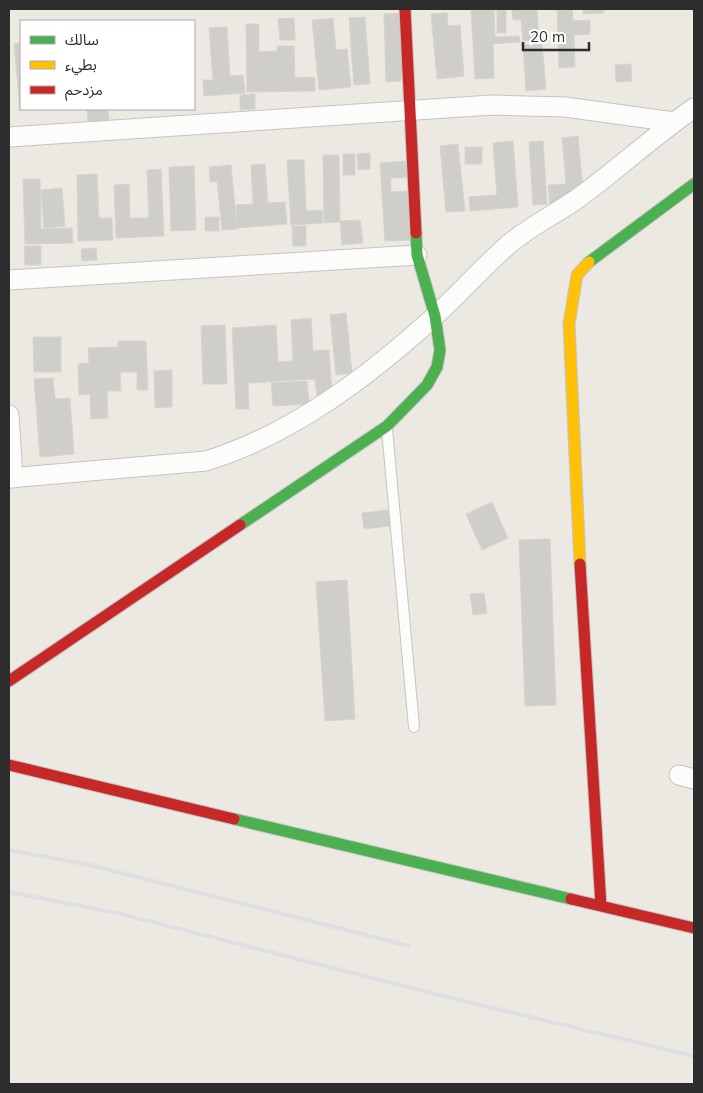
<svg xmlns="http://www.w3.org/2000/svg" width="703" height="1093" font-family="Mulish,'Noto Sans Arabic',sans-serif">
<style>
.building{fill:#d0cec9;stroke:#d7d4ce}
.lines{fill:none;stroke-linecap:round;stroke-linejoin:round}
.lane-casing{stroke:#c5c4c3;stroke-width:12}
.street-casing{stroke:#c5c4c3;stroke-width:21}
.fast-casing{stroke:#c5c4c3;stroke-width:13}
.slow-casing{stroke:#c5c4c3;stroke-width:13}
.jam-casing{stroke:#c5c4c3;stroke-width:13}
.lane{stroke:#fcfcfb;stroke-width:10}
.street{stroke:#fcfcfb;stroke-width:19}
.fast{stroke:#4caf50;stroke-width:11}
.slow{stroke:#ffc107;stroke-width:11}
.jam{stroke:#c62828;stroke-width:11}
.rail{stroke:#dedfe0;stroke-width:4}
</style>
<rect width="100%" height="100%" fill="#ece8e2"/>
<path class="building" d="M471 9H494L495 37 519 36 520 42 493 44 494 78 475 79Z
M497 9H506V33H497Z
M512 9H537L539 40 523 41 521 20H513Z
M557 9H572L573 21 590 20V34L574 35 575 67 559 68Z
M583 9H604V13L583 14Z
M409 13 401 81 386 82 384 14Z
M447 13 448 26 460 25 464 76 437 79 431 14Z
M365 17 370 84 354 85 349 18Z
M294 18 295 40H280L278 19Z
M333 18 336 50 347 49 351 87 319 90 312 20Z
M246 24H259V52L277 51V46H294L295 78 315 77V91L247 92Z
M227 27 230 76 243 75 245 93 204 96 203 80H213L209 28Z
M21 43V109H36L20 110 14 44Z
M542 44 546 89 526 91 523 45Z
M631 64 632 81 616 82 615 65Z
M255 94V109L240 110V95Z
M108 109 109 120 88 122 87 110Z
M578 136 584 202 550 206 548 185 566 184 562 138Z
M513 141 518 207 470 211 469 197 497 195 493 143Z
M543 141 547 204 533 205 529 142Z
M458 144 465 211 446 212 440 146Z
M465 147H482V164H465Z
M370 153V169L358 170 357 154Z
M343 154H355V175H343Z
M323 155H339L340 222 324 223Z
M287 160H304L306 211 322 210 323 223 291 225Z
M407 161 408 177 391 178V192L407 191 410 240 385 241 380 163Z
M265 164 268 203 285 202 287 224 237 228 236 205 253 204 251 165Z
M231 165 237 229 222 230 217 181 210 182 209 167Z
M194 166 196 230 171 231 169 167Z
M161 169 164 236 116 238 114 185 129 184 130 218H149L147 170Z
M97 174 99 218H112L113 240 78 241 77 175Z
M23 179H40L41 229 72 228 73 243 25 244Z
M62 188 65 226 44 228 41 190Z
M205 217H219V231H205Z
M360 220 363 243 342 245 340 221Z
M292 226H306V246H293Z
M24 246H41V265H25Z
M96 248 97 260 82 261 81 249Z
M346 313 352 373 336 375 330 315Z
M311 318 313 351 329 350 332 395 317 396 315 379 248 383 249 409H236L232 328 276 325 278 362 293 361 291 320Z
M225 325 227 384H203L201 326Z
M33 337H61V372H34Z
M118 341H146L148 390H137V372H120L121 391H107L108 418 91 419 90 394 79 395 78 364 89 363 88 348 118 347Z
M172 370V407L155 408 154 371Z
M53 378 55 399 70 398 74 454 40 457 34 379Z
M307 381 309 404 273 406 271 383Z
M492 502 508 538 482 550 466 514Z
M388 510 390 526 364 529 362 513Z
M550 539 556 705 525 706 519 540Z
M347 580 355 719 325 721 316 582Z
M484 593 487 613 473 615 470 594Z"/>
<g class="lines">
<g class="lane-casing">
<path id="lane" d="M387 429 414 727"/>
</g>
<g class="street-casing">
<path id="street" d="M9 137 492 105 565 107 674 122
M9 280 417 255
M9 415 13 478
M9 478 206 461C293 434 369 376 435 316 460 293 483 267 508 245 530 226 558 213 581 196 619 168 655 135 694 108
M679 775 694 779"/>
</g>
<g class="fast-casing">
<path id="fast" d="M589 262 694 184
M240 525 387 426 427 385 437 367 440 350 435 316 417 255 416 233
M234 819 571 899"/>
</g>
<g class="slow-casing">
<path id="slow" d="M580 564 569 324 577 275 589 262"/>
</g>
<g class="jam-casing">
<path id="jam" d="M405 9 416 233
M580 564 601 906
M9 681 240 525
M9 765 234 819
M571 899 694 928"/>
</g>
<use href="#lane" class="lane"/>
<use href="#street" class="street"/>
<use href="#fast" class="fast"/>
<use href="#slow" class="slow"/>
<use href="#jam" class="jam"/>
<path class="rail" d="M9 850 90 865 409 946
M9 892 121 914 459 1000 694 1056"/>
</g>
<rect width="703" height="1093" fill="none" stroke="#2d2d2d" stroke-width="20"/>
<rect x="20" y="20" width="175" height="90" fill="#ffffff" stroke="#ababab"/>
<rect x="30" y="36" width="25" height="8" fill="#4caf50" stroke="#ababab"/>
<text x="65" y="45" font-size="15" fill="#2d2d2d">سالك</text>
<rect x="30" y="61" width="25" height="8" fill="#ffc107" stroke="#ababab"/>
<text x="65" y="70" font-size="15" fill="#2d2d2d">بطيء</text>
<rect x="30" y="86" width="25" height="8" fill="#c62828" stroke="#ababab"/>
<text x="65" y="95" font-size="15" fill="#2d2d2d">مزدحم</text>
<path d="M523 42v8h66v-8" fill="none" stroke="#2d2d2d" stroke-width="2.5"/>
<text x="530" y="42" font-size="15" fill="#2d2d2d" stroke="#ffffff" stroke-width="4" paint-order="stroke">20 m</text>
</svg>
